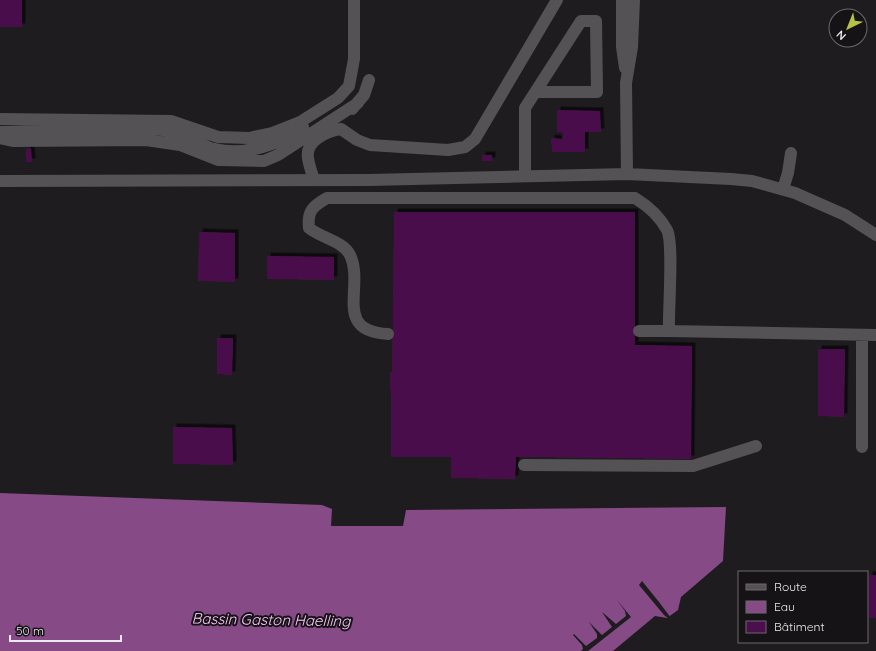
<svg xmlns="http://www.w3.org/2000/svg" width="876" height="651" font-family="Quicksand,sans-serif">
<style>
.water{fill:#864a87}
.pier{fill:#1f1c1f}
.building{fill:#4a0f4c;filter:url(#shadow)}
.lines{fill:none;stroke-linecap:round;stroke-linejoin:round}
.minor{stroke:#555255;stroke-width:12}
.labels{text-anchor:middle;stroke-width:4;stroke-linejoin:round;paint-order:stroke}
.water-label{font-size:15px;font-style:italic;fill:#fac6f9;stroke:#161316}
</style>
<defs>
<filter id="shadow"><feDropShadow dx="3.5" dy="-3.5" stdDeviation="0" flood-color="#0009"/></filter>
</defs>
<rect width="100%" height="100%" fill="#1f1c1f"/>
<path class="water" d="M0 493 322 505 332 509 331 526H403L406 510 726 507 723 561 681 597 678 610 667 618 655 616 613 651H0Z"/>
<path class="pier" d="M642 581 659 602 671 618 669 619 664 615 639 585Z
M617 600 631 617 588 651H581L583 649 582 645 573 635 574 634 586 646 597 638V634L589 622 602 635 612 627 602 612 616 624 626 616 625 611Z"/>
<path class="building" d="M0 0H22V27H0Z
M557 110 600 111 601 132H585V152H552L551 138 562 139 563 132H557Z
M31 148 32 162H26V149Z
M482 155H492V161H482Z
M394 212H635V345L692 346 691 459 516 457 515 479 451 478V457H391V390H390V372H392Z
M199 232 235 233V282L198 281Z
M267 256 334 257V280L267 279Z
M217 338H233L232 375 217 374Z
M818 349H845L844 417 818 416Z
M173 427 232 428 233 465 173 464Z
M869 575H876V618H869Z"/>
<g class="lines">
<path class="minor" d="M622 0V47L625 68
M352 109 364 95 369 80
M0 119 171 121 218 137 249 138 272 133 300 122 338 98 349 86 354 59V0
M0 132 157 129C170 131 180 134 192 139 200 142 207 148 215 149 244 156 280 145 303 127
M0 138 13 141 146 140 180 145 218 160 264 161 278 155 358 103
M627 174 626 83 632 47 634 0
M525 176V108L581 21H596L597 92H536
M314 180C312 173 309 166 308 158 305 141 327 131 341 129L357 140 370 145 448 150 465 147 475 139 557 0
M0 181 369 180 627 174 731 179 752 181 795 193 845 215 876 235
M783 189 788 173 791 153
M639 331H669
M388 334C332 331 365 287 350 255 343 241 321 238 309 228 307 211 313 206 327 198H635C648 206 660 217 667 230 674 243 668 312 669 331L876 335
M862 447V335
M524 465 693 466 756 446"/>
</g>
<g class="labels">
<g class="water-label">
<text transform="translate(271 620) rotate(1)" y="5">Bassin Gaston Haelling</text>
</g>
</g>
<rect x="738" y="571" width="130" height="72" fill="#161316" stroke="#6c696c"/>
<rect x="746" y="584" width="20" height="6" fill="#555255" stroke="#6c696c"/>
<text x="774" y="591" font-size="12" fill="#eceaec">Route</text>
<rect x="746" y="601" width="20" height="12" fill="#864a87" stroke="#6c696c"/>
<text x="774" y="611" font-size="12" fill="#eceaec">Eau</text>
<rect x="746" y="621" width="20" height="12" fill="#4a0f4c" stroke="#6c696c"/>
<text x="774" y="631" font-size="12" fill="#eceaec">Bâtiment</text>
<g transform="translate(848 28) rotate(223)"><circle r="19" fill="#161316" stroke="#6c696c"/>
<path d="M0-3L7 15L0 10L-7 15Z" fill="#b6c149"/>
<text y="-6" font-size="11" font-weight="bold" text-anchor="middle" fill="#eceaec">N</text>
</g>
<path d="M10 635v6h111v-6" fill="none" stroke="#eceaec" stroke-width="2"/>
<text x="16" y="635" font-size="12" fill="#eceaec" stroke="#161316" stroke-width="3" paint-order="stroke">50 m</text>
</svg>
